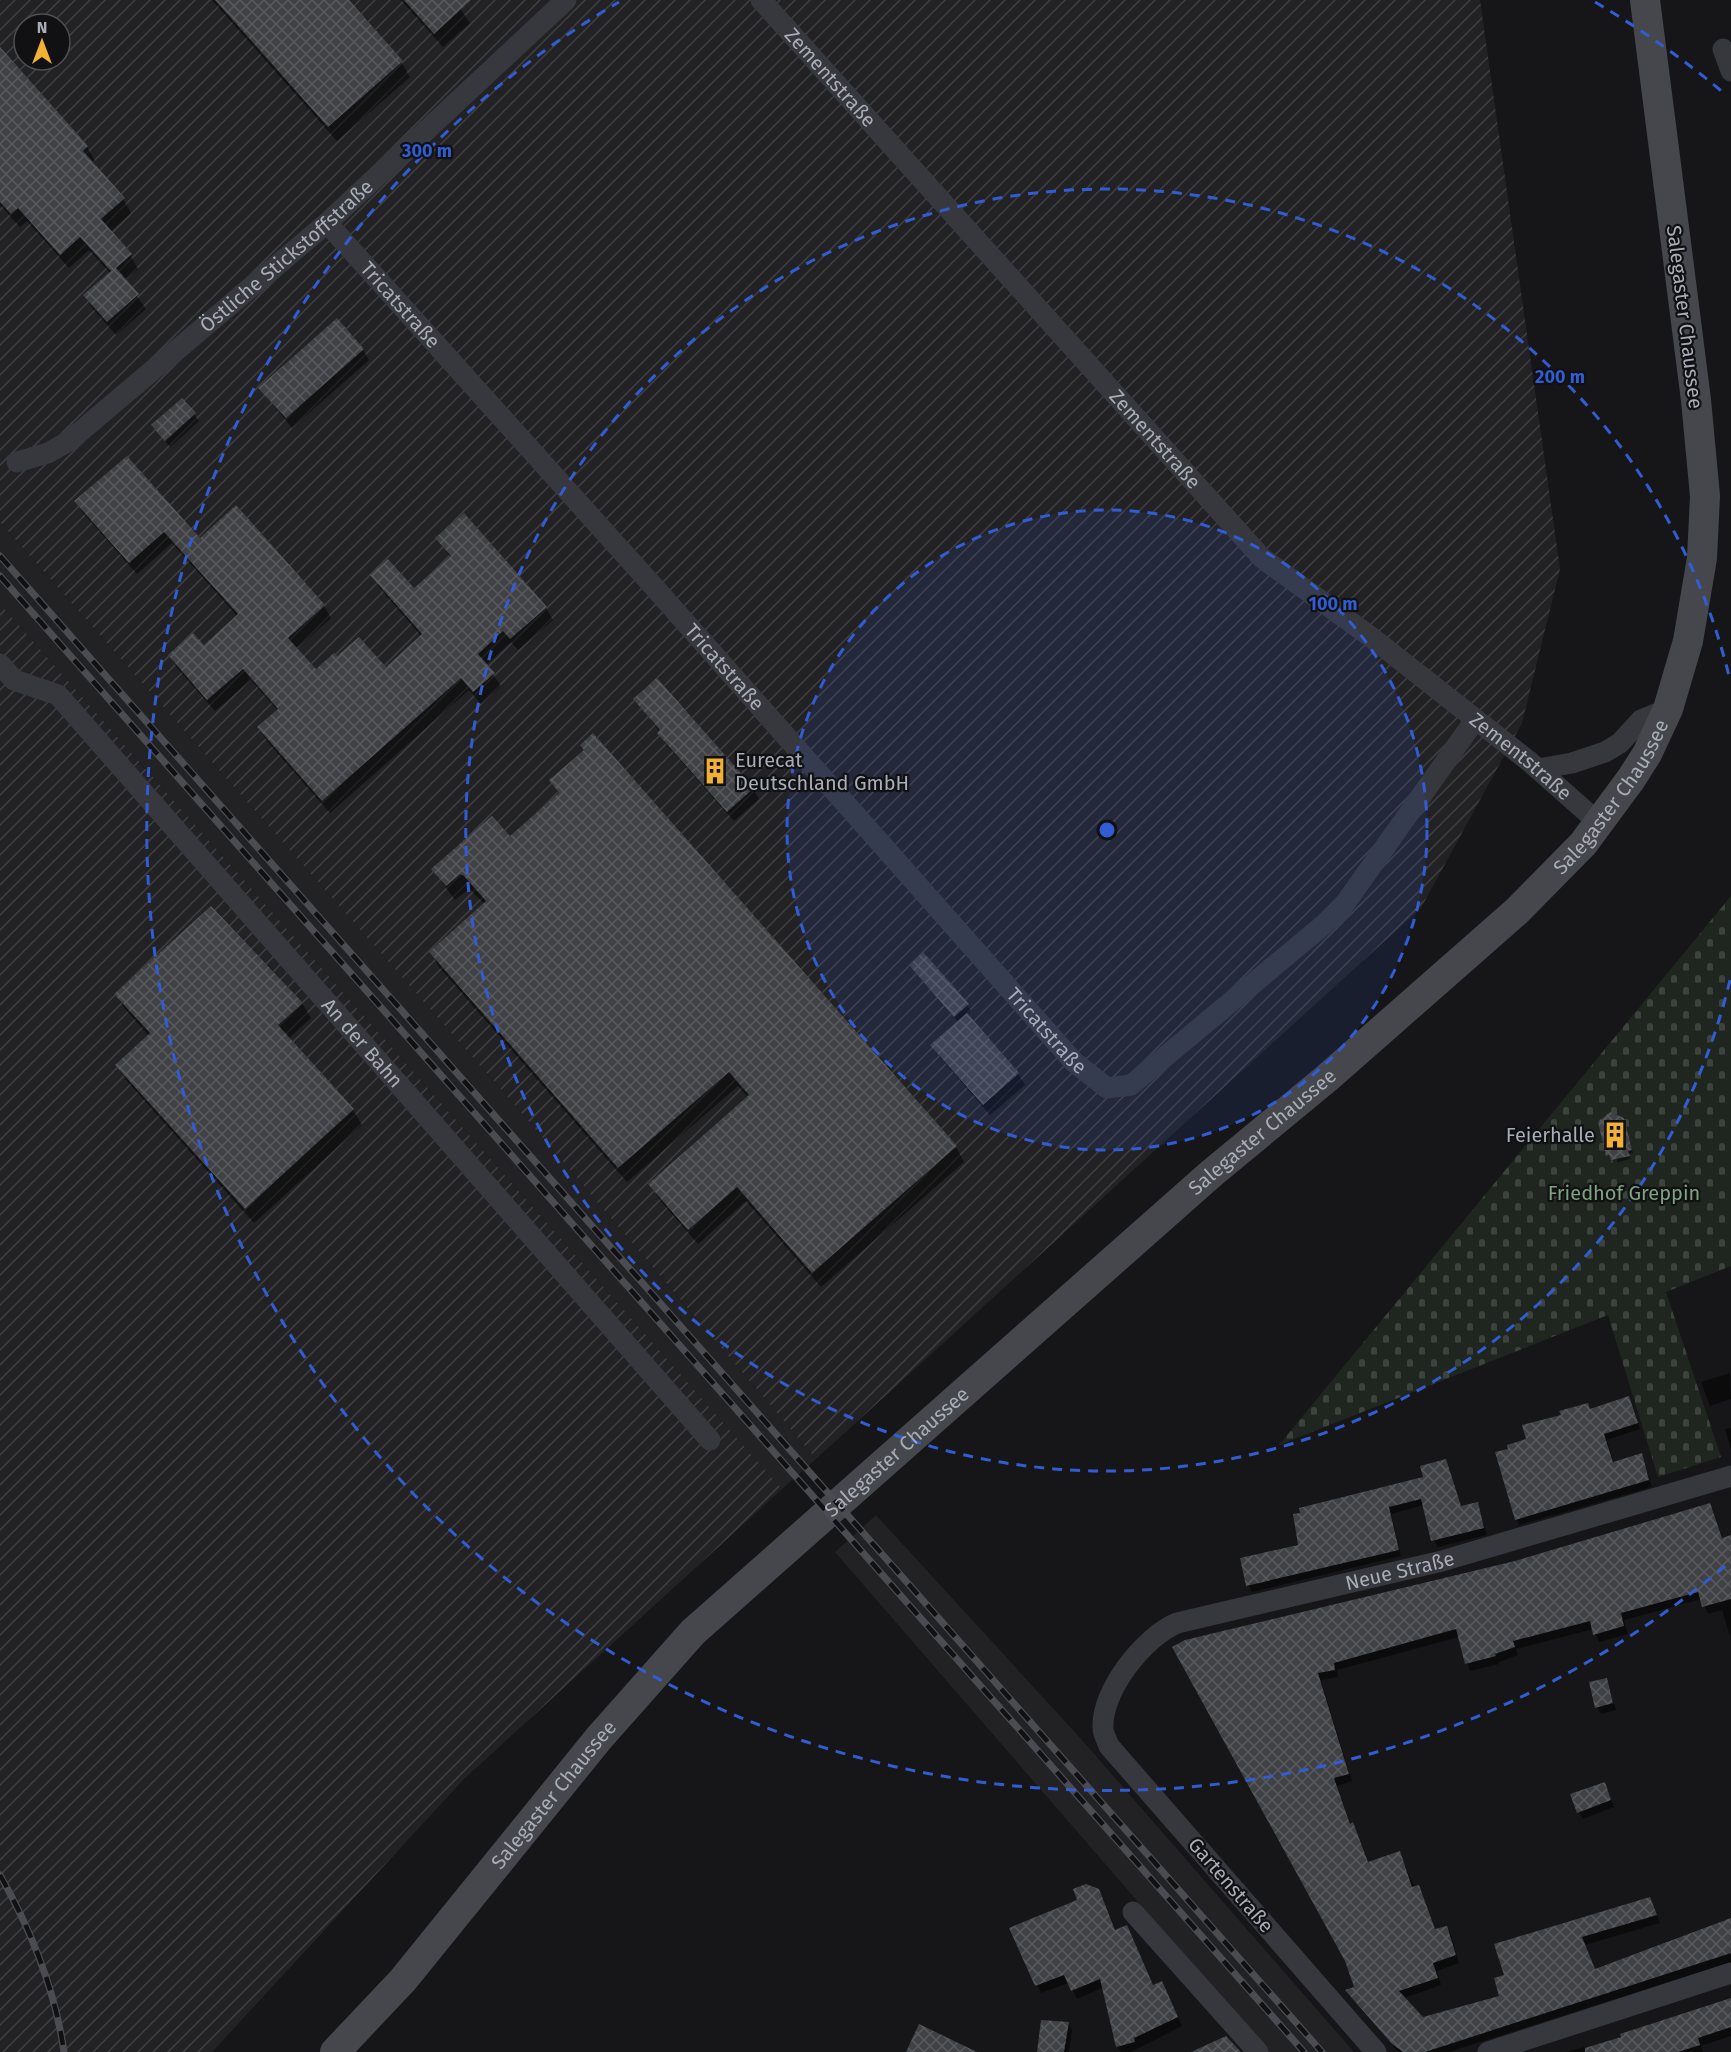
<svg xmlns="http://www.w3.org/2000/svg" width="1731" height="2052" font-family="'Fira Sans',sans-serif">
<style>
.built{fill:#222225}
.industrial{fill:url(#industrial-furrows);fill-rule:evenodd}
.cemetery{fill:url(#cemetery-stones)}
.shadow{fill:#0007}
.building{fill:url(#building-cross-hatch)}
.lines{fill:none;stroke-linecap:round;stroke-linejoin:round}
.street{stroke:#37383d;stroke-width:21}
.secondary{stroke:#45474d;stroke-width:30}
.rail-casing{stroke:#4a4c52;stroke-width:7}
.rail{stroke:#111113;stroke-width:4.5;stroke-dasharray:14;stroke-linecap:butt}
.ring{fill:none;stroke:#325cd3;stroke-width:3;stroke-dasharray:10 8}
.labels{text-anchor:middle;stroke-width:4.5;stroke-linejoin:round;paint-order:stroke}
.street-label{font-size:20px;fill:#a8adb8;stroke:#111113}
.poi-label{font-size:20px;fill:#a8adb8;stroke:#111113;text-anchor:start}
.park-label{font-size:20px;fill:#7fa381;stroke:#111113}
.centre{fill:#325cd3;stroke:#111113;stroke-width:3}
.ring-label{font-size:18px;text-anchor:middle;font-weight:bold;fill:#325cd3;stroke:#111113;stroke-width:4.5;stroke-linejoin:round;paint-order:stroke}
</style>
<defs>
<pattern id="industrial-furrows" width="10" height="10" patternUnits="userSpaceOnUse" patternTransform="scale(1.5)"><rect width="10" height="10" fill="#222225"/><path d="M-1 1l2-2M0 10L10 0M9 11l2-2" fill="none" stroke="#3f3f43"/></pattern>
<pattern id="cemetery-stones" width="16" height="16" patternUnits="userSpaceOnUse" patternTransform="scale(1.5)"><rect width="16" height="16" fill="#1e261f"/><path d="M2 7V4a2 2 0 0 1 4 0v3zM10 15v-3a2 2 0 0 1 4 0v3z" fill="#3c433d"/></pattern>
<pattern id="building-cross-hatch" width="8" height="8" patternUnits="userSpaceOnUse" patternTransform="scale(1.5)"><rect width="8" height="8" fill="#404145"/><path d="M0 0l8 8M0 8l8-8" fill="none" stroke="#595a5e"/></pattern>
</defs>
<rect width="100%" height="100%" fill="#161618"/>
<path class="built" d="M0 522 513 1103 816 1459 782 1489 0 604Z
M876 1515 1082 1740 1354 2052H1268L835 1552Z"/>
<path class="industrial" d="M0 0H1480L1560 569 1522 723 1421 908 816 1459 513 1103 0 522ZM24 24H60V60H24Z
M0 604 782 1489 464 1779 212 2052H0Z"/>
<path class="cemetery" d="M1731 896V1266L1666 1292 1721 1457 1658 1477 1608 1315 1279 1445Z"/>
<path class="shadow" d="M212 0H347L401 62 410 77 337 141Z
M401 0H454L470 23 443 47Z
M0 50 87 147 95 161 92 164 123 199 131 213 110 232 130 255 138 269 125 280 146 309 116 335 93 309 85 295 110 273 89 250 69 268 27 221 20 227 0 205Z
M363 350 369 360 292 428 260 388Z
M182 400 199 421 170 447 153 426Z
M76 501 199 541 236 508 324 606 331 618 296 649 316 671 337 658 386 669 422 637 379 587 372 575 414 590 451 558 437 538 546 608 553 620 518 650 511 642 486 665 501 686 481 704 469 690 330 813 266 740 259 728 278 711 251 680 215 711 177 668 170 655 204 647 238 617 172 543 137 574 83 513Z
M635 699 753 789 759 799 734 821 665 743 660 732Z
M551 780 956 1147 964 1162 821 1287 746 1201 698 1244 659 1199 650 1184 748 1097 738 1086 627 1182 439 967 431 952 485 904 469 889 455 900 433 870 510 838 559 795Z
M268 965 302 1003 311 1018 288 1039 353 1110 362 1125 254 1223 126 1080 117 1065 149 1036 125 1009 116 994Z
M911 965 967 1005 971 1011 966 1015 1018 1074 1025 1085 990 1115 939 1056 932 1045 958 1022Z
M1623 1119 1633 1153 1629 1154 1630 1159 1614 1163 1608 1155Z
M1730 1373 1731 1399 1710 1406 1701 1382Z
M1628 1398 1640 1429 1607 1440 1614 1463 1641 1455 1652 1487 1520 1525 1516 1519 1509 1450 1528 1440 1563 1416 1587 1405 1591 1410Z
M1731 1428V1450L1725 1429Z
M1445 1461 1462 1508 1477 1504 1487 1535 1437 1547 1424 1505 1391 1514 1401 1556 1252 1592 1248 1585 1299 1546 1425 1478Z
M1709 1505 1723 1539 1731 1537V1639L1722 1610 1708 1614 1702 1599 1624 1620 1628 1634 1599 1642 1593 1629 1516 1649 1518 1655 1499 1662V1664L1470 1671 1459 1637 1337 1670 1338 1677 1321 1680 1352 1781 1337 1786 1351 1825 1357 1832 1369 1863 1399 1853 1435 1930 1446 1928 1451 1935 1459 1963 1437 1971 1441 1985 1404 1998 1422 2018 1501 1997 1506 1976 1650 1898 1660 1923 1585 1945 1595 1970 1731 1921V1962L1449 2052H1398L1348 1991 1356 1988 1346 1960 1174 1647 1515 1562Z
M1606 1680 1616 1710 1601 1714 1597 1707Z
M1604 1783 1614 1807 1583 1819 1579 1812Z
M1103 1899 1116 1931 1127 1927 1153 1986 1166 1991 1182 2026 1131 2052H1121L1117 2046 1104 1987 1077 1999 1069 1983 1041 1993 1011 1929Z
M1731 1999V2036L1701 2046 1703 2052H1567L1584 2047 1585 2049Z
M1068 2023 1072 2030 1069 2052H1039Z"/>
<path class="building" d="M215 0H349L403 61 328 127Z
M404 0H471L434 34Z
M0 47 88 146 83 151 125 198 101 219 132 254 116 268 139 294 107 322 83 295 111 271 80 237 60 255 18 208 11 214 0 202Z
M337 318 364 349 286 418 258 388Z
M182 398 196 413 165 441 151 425Z
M127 456 200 538 236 505 325 605 288 638 316 669 334 653 337 656 359 637 386 667 422 634 370 575 388 559 414 588 451 556 435 538 464 513 547 607 510 639 503 631 478 654 495 673 473 692 461 678 322 801 257 727 278 709 243 669 207 700 168 655 193 633 204 645 238 614 164 532 129 563 74 501Z
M657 678 754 788 727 812 657 733 660 730 633 699Z
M593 733 957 1146 812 1273 737 1187 688 1230 648 1184 749 1095 729 1072 618 1168 429 952 486 901 464 876 460 874 446 886 431 869 492 816 510 836 559 793 549 780 584 750 580 745Z
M211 906 303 1003 278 1025 354 1109 245 1209 115 1065 150 1033 114 994Z
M923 952 969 1004 954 1017 909 965Z
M967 1013 1019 1073 983 1105 930 1045Z
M1610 1112 1624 1118 1632 1150 1628 1151 1630 1156 1611 1160 1609 1155 1606 1156 1598 1122Z
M1629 1396 1638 1423 1604 1434 1613 1462 1642 1453 1649 1480 1515 1520 1495 1452 1508 1449 1507 1445 1526 1439 1522 1425 1561 1415 1559 1411 1588 1403 1590 1409Z
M1446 1459 1461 1506 1478 1502 1484 1528 1431 1541 1421 1499 1389 1507 1399 1550 1246 1586 1240 1558 1298 1545 1293 1514 1300 1513 1299 1508 1423 1477 1420 1466Z
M1710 1503 1722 1538 1731 1535V1599L1702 1607 1698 1592 1621 1613 1624 1626 1593 1635 1590 1621 1513 1641 1515 1647 1495 1654 1496 1656 1465 1664 1456 1629 1334 1663 1335 1670 1318 1673 1349 1774 1334 1778 1350 1824 1353 1822 1368 1862 1400 1851 1412 1887 1419 1885 1435 1929 1447 1926 1456 1955 1433 1963 1438 1978 1399 1991 1423 2017 1499 1996 1494 1978 1504 1975 1494 1944 1650 1897 1657 1915 1582 1937 1595 1969 1731 1918V1953L1425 2052H1403L1392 2044 1345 1990 1354 1987 1345 1961 1172 1647 1185 1640 1515 1561Z
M1607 1678 1613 1703 1595 1708 1589 1682Z
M1605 1782 1611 1800 1577 1813 1570 1794Z
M1086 1884 1099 1889 1115 1930 1127 1925 1153 1985 1162 1981 1178 2017 1134 2038 1135 2042 1116 2047 1100 1979 1071 1991 1064 1975 1035 1986 1009 1928 1077 1900 1073 1889Z
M1731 1998V2027L1698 2038 1700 2045 1678 2052H1585V2048L1621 2037 1620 2034Z
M1041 2020 1069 2022 1064 2052H1037Z
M919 2024 977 2052H906Z
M1226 2036 1241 2052H1191Z"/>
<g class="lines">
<g class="street">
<path id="s1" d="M761 0 1262 558 1371 637 1530 762 1600 824"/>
<path d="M1723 49 1731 71"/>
<path id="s2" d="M327 223 654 587 1074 1062 1107 1088 1131 1085 1339 912 1475 720"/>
<path id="s3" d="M17 462 48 453 69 441 327 223 566 0"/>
<path id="s4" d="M0 664 14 680 58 695 710 1440"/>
<path d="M1538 769 1572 763 1605 752 1620 743 1641 720 1668 709"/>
<path d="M1133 1912 1258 2052"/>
<path id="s5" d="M1376 2052 1109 1746C1107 1740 1103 1734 1103 1728 1101 1691 1144 1637 1177 1623L1442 1561 1731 1476"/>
<path d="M1488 2052 1731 1973"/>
</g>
<path class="secondary" id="s6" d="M335 2052 403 1980 599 1738 693 1632 1212 1173 1327 1078 1517 911 1583 844 1631 779 1647 754 1668 709 1688 641 1702 558 1705 496 1696 400 1645 0"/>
<g class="rail-casing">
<path id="rail" d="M0 556 1322 2052
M0 576 1304 2052
M0 1875C31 1930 55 1989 64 2052"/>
</g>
<use href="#rail" class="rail"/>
</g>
<circle cx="1107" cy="830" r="320" fill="#325cd3" fill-opacity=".12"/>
<g class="ring">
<circle cx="1107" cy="830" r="320"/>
<path d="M1730 980A641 641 0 1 1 1730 680"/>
<path d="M1725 1566A961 961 0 1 1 619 2M1595 2A961 961 0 0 1 1725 94"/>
</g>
<defs>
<g id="building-bare" transform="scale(2.07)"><path d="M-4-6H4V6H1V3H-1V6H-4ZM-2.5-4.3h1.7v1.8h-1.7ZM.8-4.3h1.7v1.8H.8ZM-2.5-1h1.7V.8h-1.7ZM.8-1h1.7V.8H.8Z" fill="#f2b134" stroke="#111113" stroke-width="2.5" paint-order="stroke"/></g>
</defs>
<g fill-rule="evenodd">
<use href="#building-bare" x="715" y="771"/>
<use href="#building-bare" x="1615" y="1135"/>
</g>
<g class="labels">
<g class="street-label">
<text dy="7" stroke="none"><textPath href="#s1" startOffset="104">Zementstraße</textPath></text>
<text dy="7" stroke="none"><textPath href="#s3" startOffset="342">Östliche Stickstoffstraße</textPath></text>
<text dy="7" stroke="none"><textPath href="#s2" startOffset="110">Tricatstraße</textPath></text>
<text transform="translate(1685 317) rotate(83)" y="7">Salegaster Chaussee</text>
<text dy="7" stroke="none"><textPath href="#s1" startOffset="590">Zementstraße</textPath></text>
<text dy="7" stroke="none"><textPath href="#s2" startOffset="596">Tricatstraße</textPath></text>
<text dy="7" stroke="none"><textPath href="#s1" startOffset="1076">Zementstraße</textPath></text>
<text dy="7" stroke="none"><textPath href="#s6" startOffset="1796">Salegaster Chaussee</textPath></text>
<text dy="7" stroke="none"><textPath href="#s2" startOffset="1082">Tricatstraße</textPath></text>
<text dy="7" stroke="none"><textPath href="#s4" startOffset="530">An der Bahn</textPath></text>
<text dy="7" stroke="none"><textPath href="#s6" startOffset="1310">Salegaster Chaussee</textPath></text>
<text dy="7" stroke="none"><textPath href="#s6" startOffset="824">Salegaster Chaussee</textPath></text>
<text dy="7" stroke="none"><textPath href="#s5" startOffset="788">Neue Straße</textPath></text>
<text dy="7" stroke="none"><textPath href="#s6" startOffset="338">Salegaster Chaussee</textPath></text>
<text transform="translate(1231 1885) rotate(49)" y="7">Gartenstraße</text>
</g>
<g class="poi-label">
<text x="735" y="767">Eurecat<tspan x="735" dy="23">Deutschland GmbH</tspan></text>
<text x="1595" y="1142" text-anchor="end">Feierhalle</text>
</g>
<g class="park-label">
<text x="1624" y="1200">Friedhof Greppin</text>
</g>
</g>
<circle cx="1107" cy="830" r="9" class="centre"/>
<g class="ring-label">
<text x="427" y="157">300 m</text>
<text x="1560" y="383">200 m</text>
<text x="1333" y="610">100 m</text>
</g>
<g transform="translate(42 42)"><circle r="28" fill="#111113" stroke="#4d4f55" stroke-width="1.5"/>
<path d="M0-4.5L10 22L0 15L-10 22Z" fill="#f2b134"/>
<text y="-9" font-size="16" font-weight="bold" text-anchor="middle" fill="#a8adb8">N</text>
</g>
</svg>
